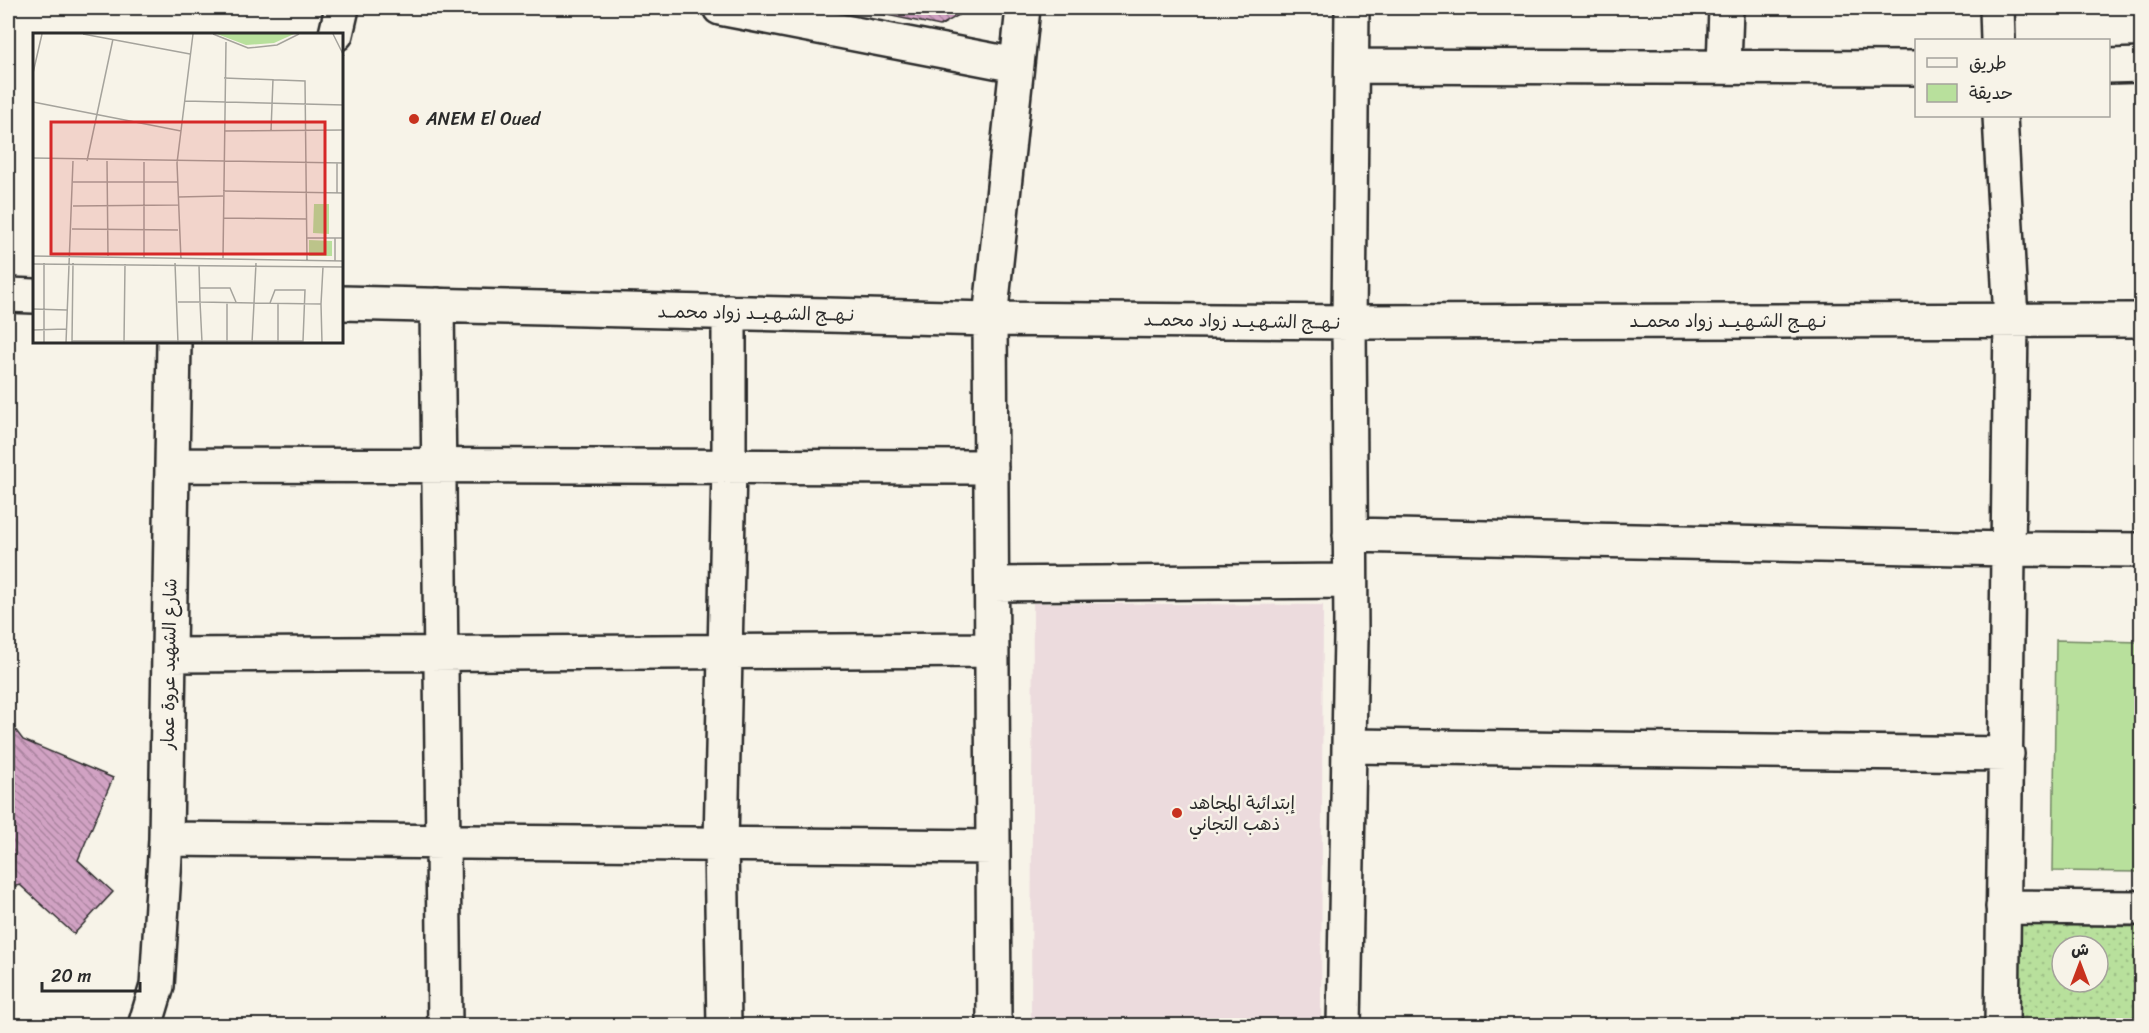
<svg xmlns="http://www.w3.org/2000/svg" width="2149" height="1033" font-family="Sriracha,'Playpen Sans Arabic',sans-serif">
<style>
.built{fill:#ecdbdd}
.park{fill:#b8e09c;stroke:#728664;stroke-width:1.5}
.garden{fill:url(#garden-dots);stroke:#728664;stroke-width:1.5;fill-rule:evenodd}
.building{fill:url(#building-back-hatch);stroke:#2b2b2b;stroke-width:1.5}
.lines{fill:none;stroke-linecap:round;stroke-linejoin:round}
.minor-casing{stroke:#2b2b2b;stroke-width:38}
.minor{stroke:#f7f3e8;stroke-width:33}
.poi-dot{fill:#c8321e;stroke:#f7f3e8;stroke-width:2}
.labels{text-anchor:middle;stroke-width:5;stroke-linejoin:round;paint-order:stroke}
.poi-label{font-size:18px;fill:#2b2b2b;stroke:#f7f3e8;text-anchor:start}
.street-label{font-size:18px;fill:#2b2b2b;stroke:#f7f3e8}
.inset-road{fill:none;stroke:#a5a39c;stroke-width:1.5}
.view{fill:#d62828;fill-opacity:0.15;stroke:#d62828;stroke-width:3}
.inset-edge{fill:none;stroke:#2b2b2b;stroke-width:3}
</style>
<defs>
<pattern id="garden-dots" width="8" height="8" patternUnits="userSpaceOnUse" patternTransform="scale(1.5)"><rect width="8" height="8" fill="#b8e09c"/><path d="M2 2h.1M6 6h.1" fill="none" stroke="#9ec087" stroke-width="1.8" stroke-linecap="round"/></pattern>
<pattern id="building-back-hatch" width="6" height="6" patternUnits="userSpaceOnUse" patternTransform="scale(1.5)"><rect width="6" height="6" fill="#d1a2c3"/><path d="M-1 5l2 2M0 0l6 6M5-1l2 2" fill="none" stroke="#aa849f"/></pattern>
</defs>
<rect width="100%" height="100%" fill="#f7f3e8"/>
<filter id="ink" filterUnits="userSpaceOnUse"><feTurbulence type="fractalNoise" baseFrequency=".0167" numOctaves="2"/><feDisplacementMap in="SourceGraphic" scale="12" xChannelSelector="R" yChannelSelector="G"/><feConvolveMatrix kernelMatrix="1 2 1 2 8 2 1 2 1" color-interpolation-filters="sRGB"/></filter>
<g filter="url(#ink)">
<path class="built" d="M1033 603 1323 605 1321 1022 1031 1020Z"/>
<path class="park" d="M2056 640 2141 642V872L2053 871Z"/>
<path class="garden" d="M2020 924 2141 927V1025H2020ZM2062 946H2098V982H2062Z"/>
<path class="building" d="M853 8H971L940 26Z
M8 720 23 740 113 778 78 860 113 892 74 934 20 885 8 888Z"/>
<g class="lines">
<g class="minor-casing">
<path id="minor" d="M720 8 1016 65
M1997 8 1998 40
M336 34 342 8
M1352 66 1916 68
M2108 66 2142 65
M1724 67 1726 8
M2000 116 2011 320 2002 1026
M8 295 34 296
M342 303 990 319 1349 322 2142 320
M437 305 445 1026
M172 465 991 467
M1350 535 2009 549 2142 550
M992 584 1350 581
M169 655 992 650
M1350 746 2007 754
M166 839 993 847
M2003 907 2142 908
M145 1026 157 986 166 839 174 342
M724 1026 721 844 729 466V312
M997 1026 994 1020 990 319 1023 8
M1344 1026 1351 635 1349 322 1352 8"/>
</g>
<use href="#minor" class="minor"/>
</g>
</g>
<g class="poi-dot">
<circle cx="414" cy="119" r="6"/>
<circle cx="1177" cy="813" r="6"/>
</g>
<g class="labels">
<g class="poi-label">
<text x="426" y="125">ANEM El Oued</text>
<text x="1189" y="809">إبتدائية المجاهد<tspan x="1189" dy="21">ذهب التجاني</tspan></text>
</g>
<g class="street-label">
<text transform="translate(756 313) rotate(1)" y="6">نـهــج الشـهـيــد زواد محمــد</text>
<text transform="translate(1242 321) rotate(1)" y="6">نـهــج الشـهـيــد زواد محمــد</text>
<text x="1728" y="327">نـهــج الشـهـيــد زواد محمــد</text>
<text transform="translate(169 664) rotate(-89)" y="6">شارع الشهيد عروة عمار</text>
</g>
</g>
<g transform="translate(33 33)">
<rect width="310" height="310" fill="#f7f3e8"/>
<path d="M184 1H261L241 10 213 12ZM281 171H296V201L280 200Z" fill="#b8e09c"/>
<path d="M276 207 299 208V223H276Z" fill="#b8e09c"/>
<path class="inset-road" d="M50 1 157 21M180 1 215 15 244 12 266 1M300 1 311 23M0 40 9 1M191 45 272 48 274 227M152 68 311 72M0 69 148 98M191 98 311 97M238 98 240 46M0 125 311 130M54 128 80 6M74 128 75 223M304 130V160M40 149H145M190 158 311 160M145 164 190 163M40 173 145 172M190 185 274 186M39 196 145 197M274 205H311M0 223 311 228M111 224V129M190 225 193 9M148 227 144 130 160 1M302 228V205M142 230 145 310M0 231 311 234M166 232 167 269 220 270 288 271 290 234M166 255H197L203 269M145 269H167L169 309M288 271 289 310M0 276 34 277M0 297 33 296M39 308H270L272 257H242L237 270M39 309 40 230M194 309V269M245 309V270M11 310V230M33 310 40 128M91 310 92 231M219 310 223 230"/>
<path class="view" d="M18 89H292V221H18Z"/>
<rect width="310" height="310" class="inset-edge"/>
</g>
<rect width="2149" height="1033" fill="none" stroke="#f7f3e8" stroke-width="30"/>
<rect x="15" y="15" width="2119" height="1003" fill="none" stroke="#2b2b2b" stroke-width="2" filter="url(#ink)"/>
<rect x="1915" y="39" width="195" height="78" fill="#f7f3e8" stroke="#a5a39c" stroke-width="1.5"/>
<rect x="1927" y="58" width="30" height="9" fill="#f7f3e8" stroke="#a5a39c" stroke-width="1.5"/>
<text x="1969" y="69" font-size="18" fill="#2b2b2b">طريق</text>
<rect x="1927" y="84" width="30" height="18" fill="#b8e09c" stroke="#a5a39c" stroke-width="1.5"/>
<text x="1969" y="99" font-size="18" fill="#2b2b2b">حديقة</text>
<g transform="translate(2080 964)"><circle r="28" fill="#f7f3e8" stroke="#a5a39c" stroke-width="1.5"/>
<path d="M0-4.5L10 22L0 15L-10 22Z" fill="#c8321e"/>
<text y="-9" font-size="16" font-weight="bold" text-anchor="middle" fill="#2b2b2b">ش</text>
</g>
<path d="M42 982v9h98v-9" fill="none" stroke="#2b2b2b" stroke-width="3"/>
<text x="51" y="982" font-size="18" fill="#2b2b2b" stroke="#f7f3e8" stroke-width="4.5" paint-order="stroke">20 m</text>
</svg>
